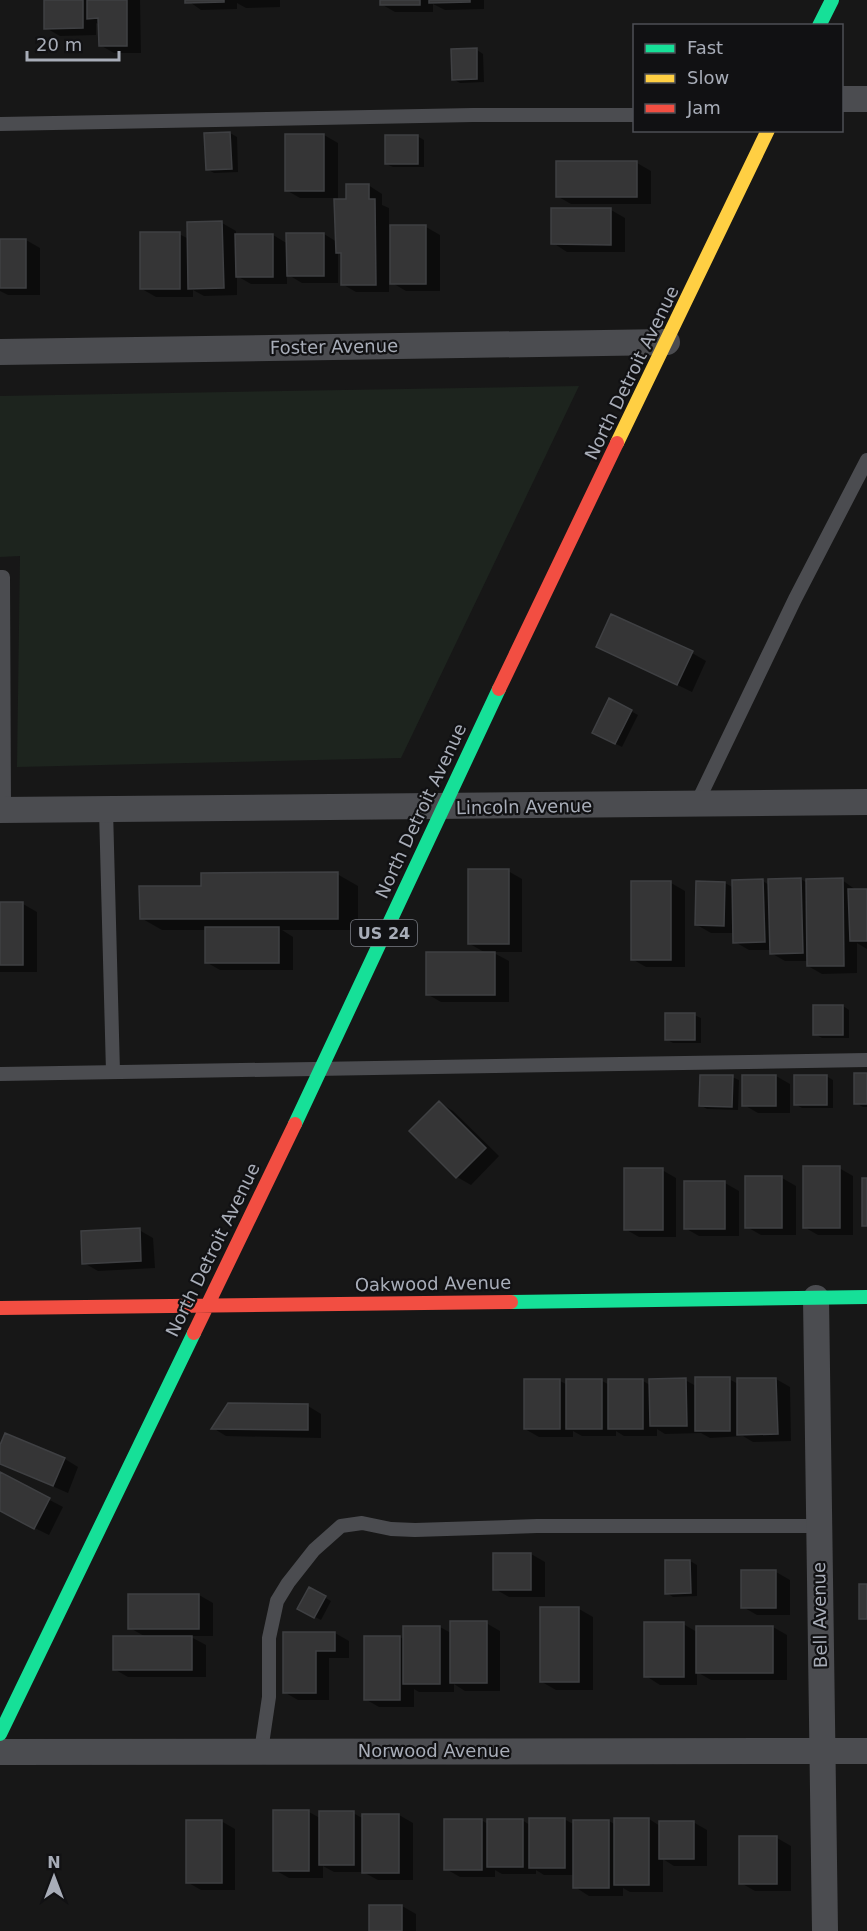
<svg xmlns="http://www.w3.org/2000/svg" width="867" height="1931" font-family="'DejaVu Sans',sans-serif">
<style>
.green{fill:#1d241e}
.shadow{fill:#0007}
.building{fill:#353536;stroke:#3f4043;stroke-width:1.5}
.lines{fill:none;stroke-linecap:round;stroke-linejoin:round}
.lane{stroke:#4b4c50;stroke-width:14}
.street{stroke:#4b4c50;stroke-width:26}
.fast{stroke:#16e098;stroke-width:14}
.slow{stroke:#ffcf43;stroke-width:14}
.jam{stroke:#f24e42;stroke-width:14}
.labels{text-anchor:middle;stroke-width:4.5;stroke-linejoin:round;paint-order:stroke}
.shield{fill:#111113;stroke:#7b7e86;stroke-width:1.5}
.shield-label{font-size:16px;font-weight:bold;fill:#a8adb8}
.street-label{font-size:18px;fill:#a8adb8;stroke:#111113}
</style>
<rect width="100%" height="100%" fill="#171717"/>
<path class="green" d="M579 386 401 758 17 767 20 556 0 557V396Z"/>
<path class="shadow" d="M45 0H140L141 53H114L100 45V25L96 23V35L60 36 46 28Z
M187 0H280V7L246 8 237 3V9L201 10Z
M381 0H484V9L445 10 433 4V12H395L381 4Z
M477 50 483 54 484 82 460 83 453 79Z
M230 133 237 137 238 172 214 173 207 169Z
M324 135 338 143V201H347L368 185 382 194V205L389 208V227H426L440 235V291H406L389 281V292H356L342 284V255L338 253V283H302L287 274V284H251L237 276V295L204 296 193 290V297H156L142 289 179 234 189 239 222 223 236 231V235H273L288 244 324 234 337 242 336 198H300L286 190Z
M417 136 424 140V167H393L386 164Z
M558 162 637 163 651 171V204H571L557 196Z
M611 210 625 218V252H567L553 243Z
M0 240H26L40 248V295H8L0 291Z
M598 646 692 653 706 661 692 692Z
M610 700 638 715 622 747 600 736Z
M508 871 522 879V952H492L509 961V1002H441L427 994 486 953 470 944Z
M337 874 358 886V930H282L293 937V970H220L206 962V930H162L141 918 203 888Z
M801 879 807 883 842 880 856 890H867V949L857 943V973L822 974 808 966V961H785L771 953V950H749L735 942V933H711L697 925 698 882 725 883 734 888 763 881 769 885V880Z
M671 883 685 891V967H646L632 959Z
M0 904H23L37 912V972H0Z
M843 1006 849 1010V1038H822L815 1034Z
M694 1015 701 1018V1043H673L666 1039Z
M867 1075V1107H863L856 1103Z
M776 1076 790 1084V1113H758L744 1105Z
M826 1076 833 1080V1108H802L795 1104Z
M732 1077 739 1080 738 1110 707 1109 700 1105Z
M440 1103 453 1111 499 1156 471 1185 457 1177Z
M839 1168 853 1176V1235H818L804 1227Z
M662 1170 676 1178V1237H639L625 1229Z
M782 1178 796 1186V1235H761L747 1227Z
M725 1183 739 1191V1236H699L685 1228Z
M139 1230 153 1238 155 1268 98 1271 84 1263Z
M729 1379 738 1384V1380L776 1379 790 1387 791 1441 753 1442 743 1436 710 1438 701 1433 665 1434 657 1429V1436H624L616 1431V1436H582L573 1431V1437H539L525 1429 560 1381 568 1385 602 1381 610 1385 643 1381 650 1385 685 1380 696 1386Z
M308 1406 321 1414V1438L226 1436 213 1428Z
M0 1449 65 1459 78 1467 68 1493 0 1463Z
M0 1474 63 1507 49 1535 0 1511Z
M531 1554 545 1562V1597H509L495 1589Z
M666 1561H690L697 1565V1596L673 1597 667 1593Z
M776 1572 790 1580V1615H757L743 1607Z
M310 1589 331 1601 321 1620 299 1609Z
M199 1595 213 1603V1636H189L206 1645V1677H128L114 1669 146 1637 130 1628Z
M542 1609H579L593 1617V1690H556L542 1682Z
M486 1623 500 1631V1691H465L454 1684V1692H419L414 1689V1707H379L365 1699 400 1637 405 1640V1627H440L451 1633Z
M683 1624 697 1632 773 1627 787 1635V1680H711L697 1672V1685H660L646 1676Z
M284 1633H335L349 1641V1658H329V1700H298L284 1692Z
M275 1812H309L320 1818 353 1813 364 1819 399 1815 413 1823V1880H378L363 1872H334L323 1866V1878H289L275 1870Z
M564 1819 575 1825 609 1821 616 1825 649 1819 660 1826 693 1822 707 1830V1866H674L663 1859V1892H630L623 1888V1896H589L575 1887V1875H544L536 1870V1874H502L495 1870V1877H460L446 1869 481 1820 488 1824 522 1820 530 1825Z
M221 1821 235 1829V1890H201L187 1882Z
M777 1838 791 1846V1891H755L741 1883Z
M402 1906 416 1914V1931H371Z"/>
<path class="building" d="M44 0H83V28L44 29Z
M87 0H127V46H99L98 18 87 19Z
M185 0H224V2L185 3Z
M380 0H420V5H380Z
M429 0H470V2L429 3Z
M477 48V79L452 80 451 49Z
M230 132 232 169 206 170 204 133Z
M285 134H324V191H285Z
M385 135H418V164H385Z
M556 161H637V197H556Z
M346 184H369V199H375L376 285H341V253H336L334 199H346Z
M551 208H611V245L551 244Z
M222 221 224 288 188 289 187 222Z
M390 225H426V284H390Z
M140 232H180V289H140Z
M286 233H324V276H287Z
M235 234H273V277H236Z
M0 239H26V288H0Z
M611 614 693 651 677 685 596 647Z
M609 698 632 710 615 744 592 733Z
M468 869H509V944H468Z
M338 872V919H140L139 886H201V873Z
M801 878 803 953 770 954 768 879Z
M843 878 844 966H807L806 879Z
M763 879 765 942 733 943 732 880Z
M631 881H671V960H631Z
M696 881 725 882 724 926 695 925Z
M848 889H867V941H850Z
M0 902H23V965H0Z
M205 927H279V963H205Z
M426 952H495V995H426Z
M813 1005H843V1035H813Z
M665 1013H695V1040H665Z
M854 1073H867V1104H854Z
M700 1075H733L732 1107 699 1106Z
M742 1075H776V1106H742Z
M794 1075H827V1105H794Z
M439 1101 486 1148 456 1178 409 1131Z
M803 1166H840V1228H803Z
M624 1168H663V1230H624Z
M745 1176H782V1228H745Z
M862 1178H867V1226H862Z
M684 1181H725V1229H684Z
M140 1228 141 1261 82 1264 81 1231Z
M695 1377H730V1431H695Z
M686 1378 687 1426H650L649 1379Z
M737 1378H776L778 1434 737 1435Z
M524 1379H560V1429H524Z
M566 1379H602V1429H566Z
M608 1379H643V1429H608Z
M228 1403 308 1404V1430L211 1429Z
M5 1433 65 1458 53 1486 0 1464V1445Z
M0 1472 50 1498 34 1529 0 1511Z
M493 1553H531V1590H493Z
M665 1560H690L691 1593 665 1594Z
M741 1570H776V1608H741Z
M859 1584H867V1619H859Z
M309 1587 326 1596 314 1618 297 1609Z
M128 1594H199V1629H128Z
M540 1607H579V1682H540Z
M450 1621H487V1683H450Z
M644 1622H684V1677H644Z
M403 1626H440V1684H403Z
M696 1626H773V1673H696Z
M283 1632H335V1651H316V1693H283Z
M113 1636H192V1670H113Z
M364 1636H400V1700H364Z
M273 1810H309V1871H273Z
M319 1811H354V1865H319Z
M362 1814H399V1873H362Z
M529 1818H565V1868H529Z
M614 1818H649V1885H614Z
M444 1819H482V1870H444Z
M487 1819H523V1867H487Z
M186 1820H222V1883H186Z
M573 1820H609V1888H573Z
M659 1821H694V1859H659Z
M739 1836H777V1884H739Z
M369 1905H402V1931H369Z"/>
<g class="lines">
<path class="lane" d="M0 124 473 115H634
M0 577H3L4 810
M696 805 795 599 867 460
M106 810 113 1072
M0 1074 867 1060
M261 1751 269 1697V1638L277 1601 288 1583 314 1550 341 1526 362 1523 391 1529 415 1530 537 1526H819"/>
<path class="street" d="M842 99H867
M0 352 667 342
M0 810 867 802
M816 1298 825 1931
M0 1752 867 1751"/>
<path class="fast" d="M819 26 832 0
M295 1124 499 689
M511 1302 867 1297
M0 1734 194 1333"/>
<path class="slow" d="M617 443 768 130"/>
<path class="jam" d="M499 689 617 443
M0 1308 511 1302
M194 1333 295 1124"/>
</g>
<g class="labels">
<rect class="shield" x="351" y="920" width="66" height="26" rx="4.5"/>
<g class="shield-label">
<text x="384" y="939">US 24</text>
</g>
<g class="street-label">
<text transform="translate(334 347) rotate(-1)" y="6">Foster Avenue</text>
<text transform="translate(632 373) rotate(-64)" y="6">North Detroit Avenue</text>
<text transform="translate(524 807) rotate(-1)" y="6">Lincoln Avenue</text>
<text transform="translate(421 811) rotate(-65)" y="6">North Detroit Avenue</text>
<text transform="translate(213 1250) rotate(-64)" y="6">North Detroit Avenue</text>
<text transform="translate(433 1284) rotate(-1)" y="6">Oakwood Avenue</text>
<text transform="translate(820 1615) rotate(-91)" y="6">Bell Avenue</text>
<text x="434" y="1757">Norwood Avenue</text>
</g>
</g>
<rect x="633" y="24" width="210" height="108" fill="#111113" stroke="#4d4f55" stroke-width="1.5"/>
<rect x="645" y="44" width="30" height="9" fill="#16e098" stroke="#4d4f55" stroke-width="1.5"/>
<text x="687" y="54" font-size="18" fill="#a8adb8">Fast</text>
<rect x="645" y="74" width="30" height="9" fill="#ffcf43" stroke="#4d4f55" stroke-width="1.5"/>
<text x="687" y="84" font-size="18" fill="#a8adb8">Slow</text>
<rect x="645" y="104" width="30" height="9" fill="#f24e42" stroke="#4d4f55" stroke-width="1.5"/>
<text x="687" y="114" font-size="18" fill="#a8adb8">Jam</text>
<g transform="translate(54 1877)" stroke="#111113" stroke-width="4.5" paint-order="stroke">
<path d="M0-4.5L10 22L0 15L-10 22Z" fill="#a8adb8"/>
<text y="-9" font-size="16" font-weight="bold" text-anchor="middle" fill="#a8adb8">N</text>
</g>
<path d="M27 51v9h92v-9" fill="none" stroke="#a8adb8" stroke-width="3"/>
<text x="36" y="51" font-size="18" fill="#a8adb8" stroke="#111113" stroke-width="4.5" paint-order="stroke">20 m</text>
</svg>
